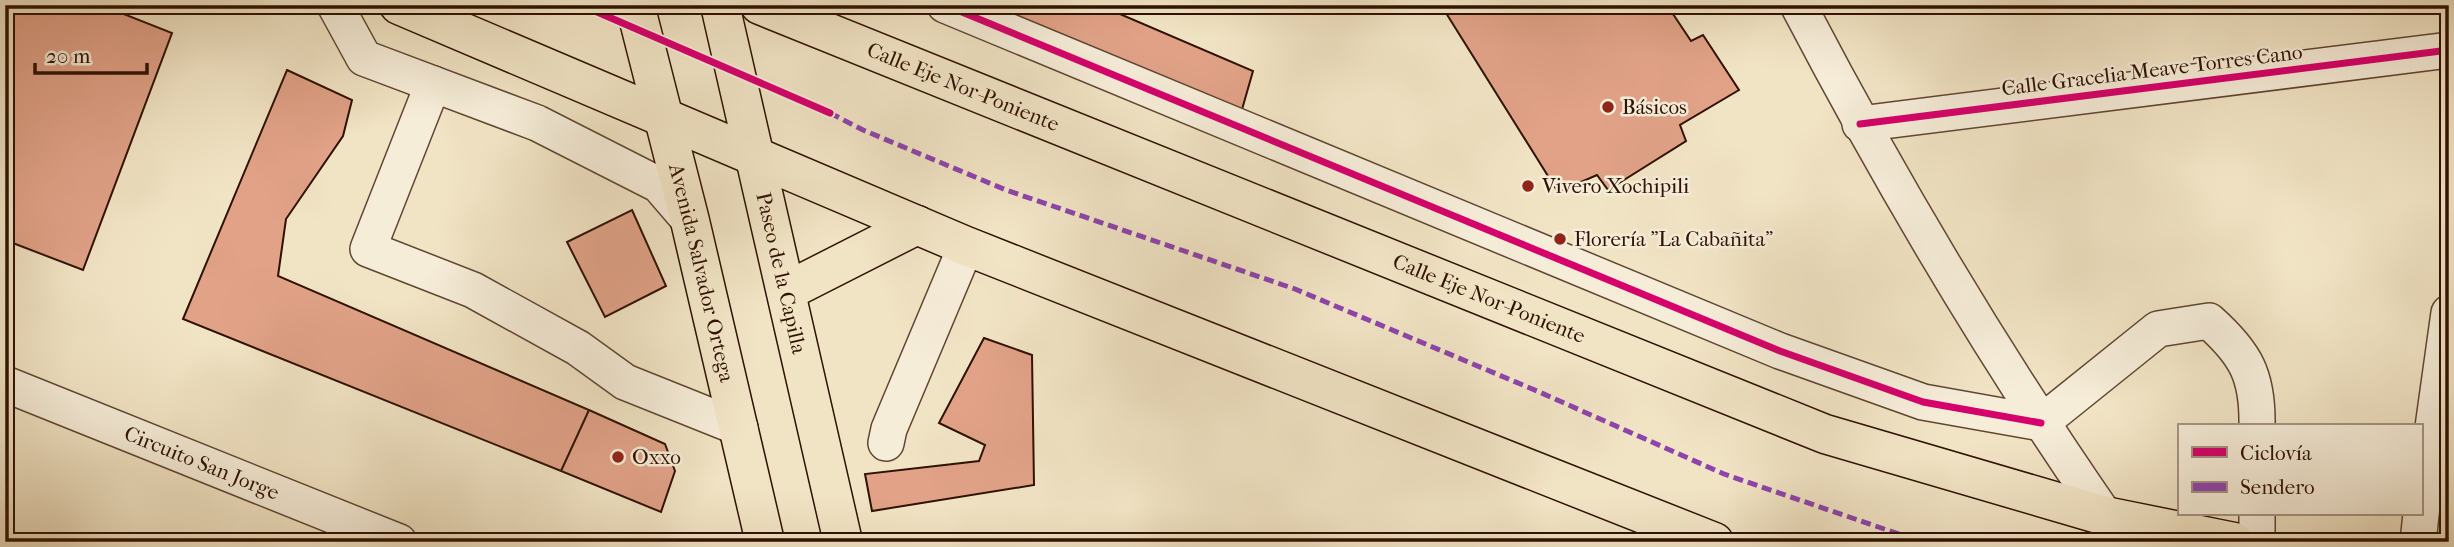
<svg xmlns="http://www.w3.org/2000/svg" width="2454" height="547" font-family="'IM FELL French Canon',serif">
<style>
.building{fill:#e1a288;stroke:#2f1101;stroke-width:2}
.lines{fill:none;stroke-linecap:round;stroke-linejoin:round}
.minor-casing{stroke:#604632;stroke-width:38}
.major-casing{stroke:#2f1101;stroke-width:41}
.minor{stroke:#f6edd9;stroke-width:35}
.major{stroke:#f1e4c5;stroke-width:38}
.quiet{stroke:#8e44ad;stroke-width:5;stroke-dasharray:10 5;stroke-linecap:butt}
.cycleway-casing{stroke:#f6edd9;stroke-width:11}
.cycleway{stroke:#d6006c;stroke-width:7}
.poi-dot{fill:#8f2418;stroke:#f6edd9;stroke-width:2.5}
.labels{text-anchor:middle;stroke-width:5;stroke-linejoin:round;paint-order:stroke}
.street-label{font-size:21px;fill:#2f1101;stroke:#f6edd9}
.poi-label{font-size:21px;fill:#2f1101;stroke:#f6edd9;text-anchor:start}
</style>
<rect width="100%" height="100%" fill="#f1e4c5"/>
<filter id="stains"><feTurbulence type="fractalNoise" baseFrequency=".00286" numOctaves="4"/><feColorMatrix values="0 0 0 0 .2 0 0 0 0 .09 0 0 0 0 .02 0 0 0 .5 -.17"/></filter>
<radialGradient id="worn" r=".72"><stop offset=".6" stop-color="#630" stop-opacity="0"/><stop offset="1" stop-color="#630" stop-opacity=".3"/></radialGradient>
<path class="building" d="M5 5H101L172 33 83 270 5 240Z
M971 5H1099L1253 71 1239 120Z
M1441 5H1667L1691 41 1703 35 1739 90 1680 125 1686 141 1608 190 1597 175 1558 192Z
M287 70 352 100 343 136 286 219 278 276 589 410 561 471 183 319Z
M632 210 666 286 605 317 567 242Z
M984 338 1032 355 1034 485 872 511 865 474 979 461 985 445 939 423Z
M589 410 665 444 675 471 661 512 561 471Z"/>
<g class="lines">
<g class="minor-casing">
<g id="minor">
<path d="M335 5 364 58 537 123 659 185 690 221"/>
<path d="M945 5 1780 351 1923 402 2041 423 2158 329 2209 321C2246 354 2258 376 2257 426"/>
<path d="M1798 5C1890 181 1992 353 2105 516"/>
<path d="M433 84 368 249 473 290 578 348 625 382 740 428"/>
<path d="M1860 124 2449 50"/>
<path id="s1" d="M5 384 399 542"/>
<path d="M886 443 889 429 966 246"/>
<path d="M2421 513 2449 313"/>
<path d="M2257 542V514"/>
<path d="M2418 542 2421 514"/>
</g>
</g>
<g class="major-casing">
<g id="major">
<path d="M399 5 966 246 1714 542"/>
<path id="s2" d="M635 5 690 221 765 542"/>
<path id="s3" d="M720 5 843 542"/>
<path id="s4" d="M760 5 1825 434 2105 516 2234 542"/>
<path d="M787 291 917 225"/>
</g>
</g>
<use href="#minor" class="minor"/>
<use href="#major" class="major"/>
<path class="quiet" d="M830 113 863 130 1006 190 1295 289 1537 391 1724 474 1922 542"/>
<g class="cycleway-casing">
<path id="cycleway" d="M581 5 830 113
M945 5 1780 351 1923 402 2041 423
M1860 124 2449 50"/>
</g>
<use href="#cycleway" class="cycleway"/>
</g>
<g class="poi-dot">
<circle cx="1608" cy="107" r="7"/>
<circle cx="1528" cy="186" r="7"/>
<circle cx="1560" cy="239" r="7"/>
<circle cx="618" cy="457" r="7"/>
</g>
<g class="labels">
<g class="street-label">
<text transform="translate(2152 70) rotate(-7)" y="7">Calle Gracelia Meave Torres Cano</text>
<text dy="7" stroke="none"><textPath href="#s4" startOffset="219">Calle Eje Nor-Poniente</textPath></text>
<text dy="7" stroke="none"><textPath href="#s2" startOffset="276">Avenida Salvador Ortega</textPath></text>
<text dy="7" stroke="none"><textPath href="#s3" startOffset="275">Paseo de la Capilla</textPath></text>
<text dy="7" stroke="none"><textPath href="#s4" startOffset="786">Calle Eje Nor-Poniente</textPath></text>
<text dy="7" stroke="none"><textPath href="#s1" startOffset="212">Circuito San Jorge</textPath></text>
</g>
<g class="poi-label">
<text x="1622" y="114">Básicos</text>
<text x="1542" y="193">Vivero Xochipili</text>
<text x="1574" y="246">Florería "La Cabañita"</text>
<text x="632" y="464">Oxxo</text>
</g>
</g>
<rect width="2454" height="547" fill="none" stroke="#f1e4c5" stroke-width="28"/>
<rect x="7" y="7" width="2440" height="533" fill="none" stroke="#2f1101" stroke-width="3.5"/>
<rect x="14" y="14" width="2426" height="519" fill="none" stroke="#2f1101" stroke-width="2"/>
<rect x="2178" y="424" width="245" height="91" fill="#f6edd9" stroke="#a69583" stroke-width="2"/>
<rect x="2192" y="447" width="35" height="10" fill="#d6006c" stroke="#a69583" stroke-width="2"/>
<text x="2240" y="460" font-size="21" fill="#2f1101">Ciclovía</text>
<rect x="2192" y="482" width="35" height="10" fill="#8e44ad" stroke="#a69583" stroke-width="2"/>
<text x="2240" y="494" font-size="21" fill="#2f1101">Sendero</text>
<path d="M35 63v10h112v-10" fill="none" stroke="#2f1101" stroke-width="3.5"/>
<text x="46" y="63" font-size="21" fill="#2f1101" stroke="#f6edd9" stroke-width="5" paint-order="stroke">20 m</text>
<rect width="100%" height="100%" filter="url(#stains)"/>
<rect width="100%" height="100%" fill="url(#worn)"/>
</svg>
